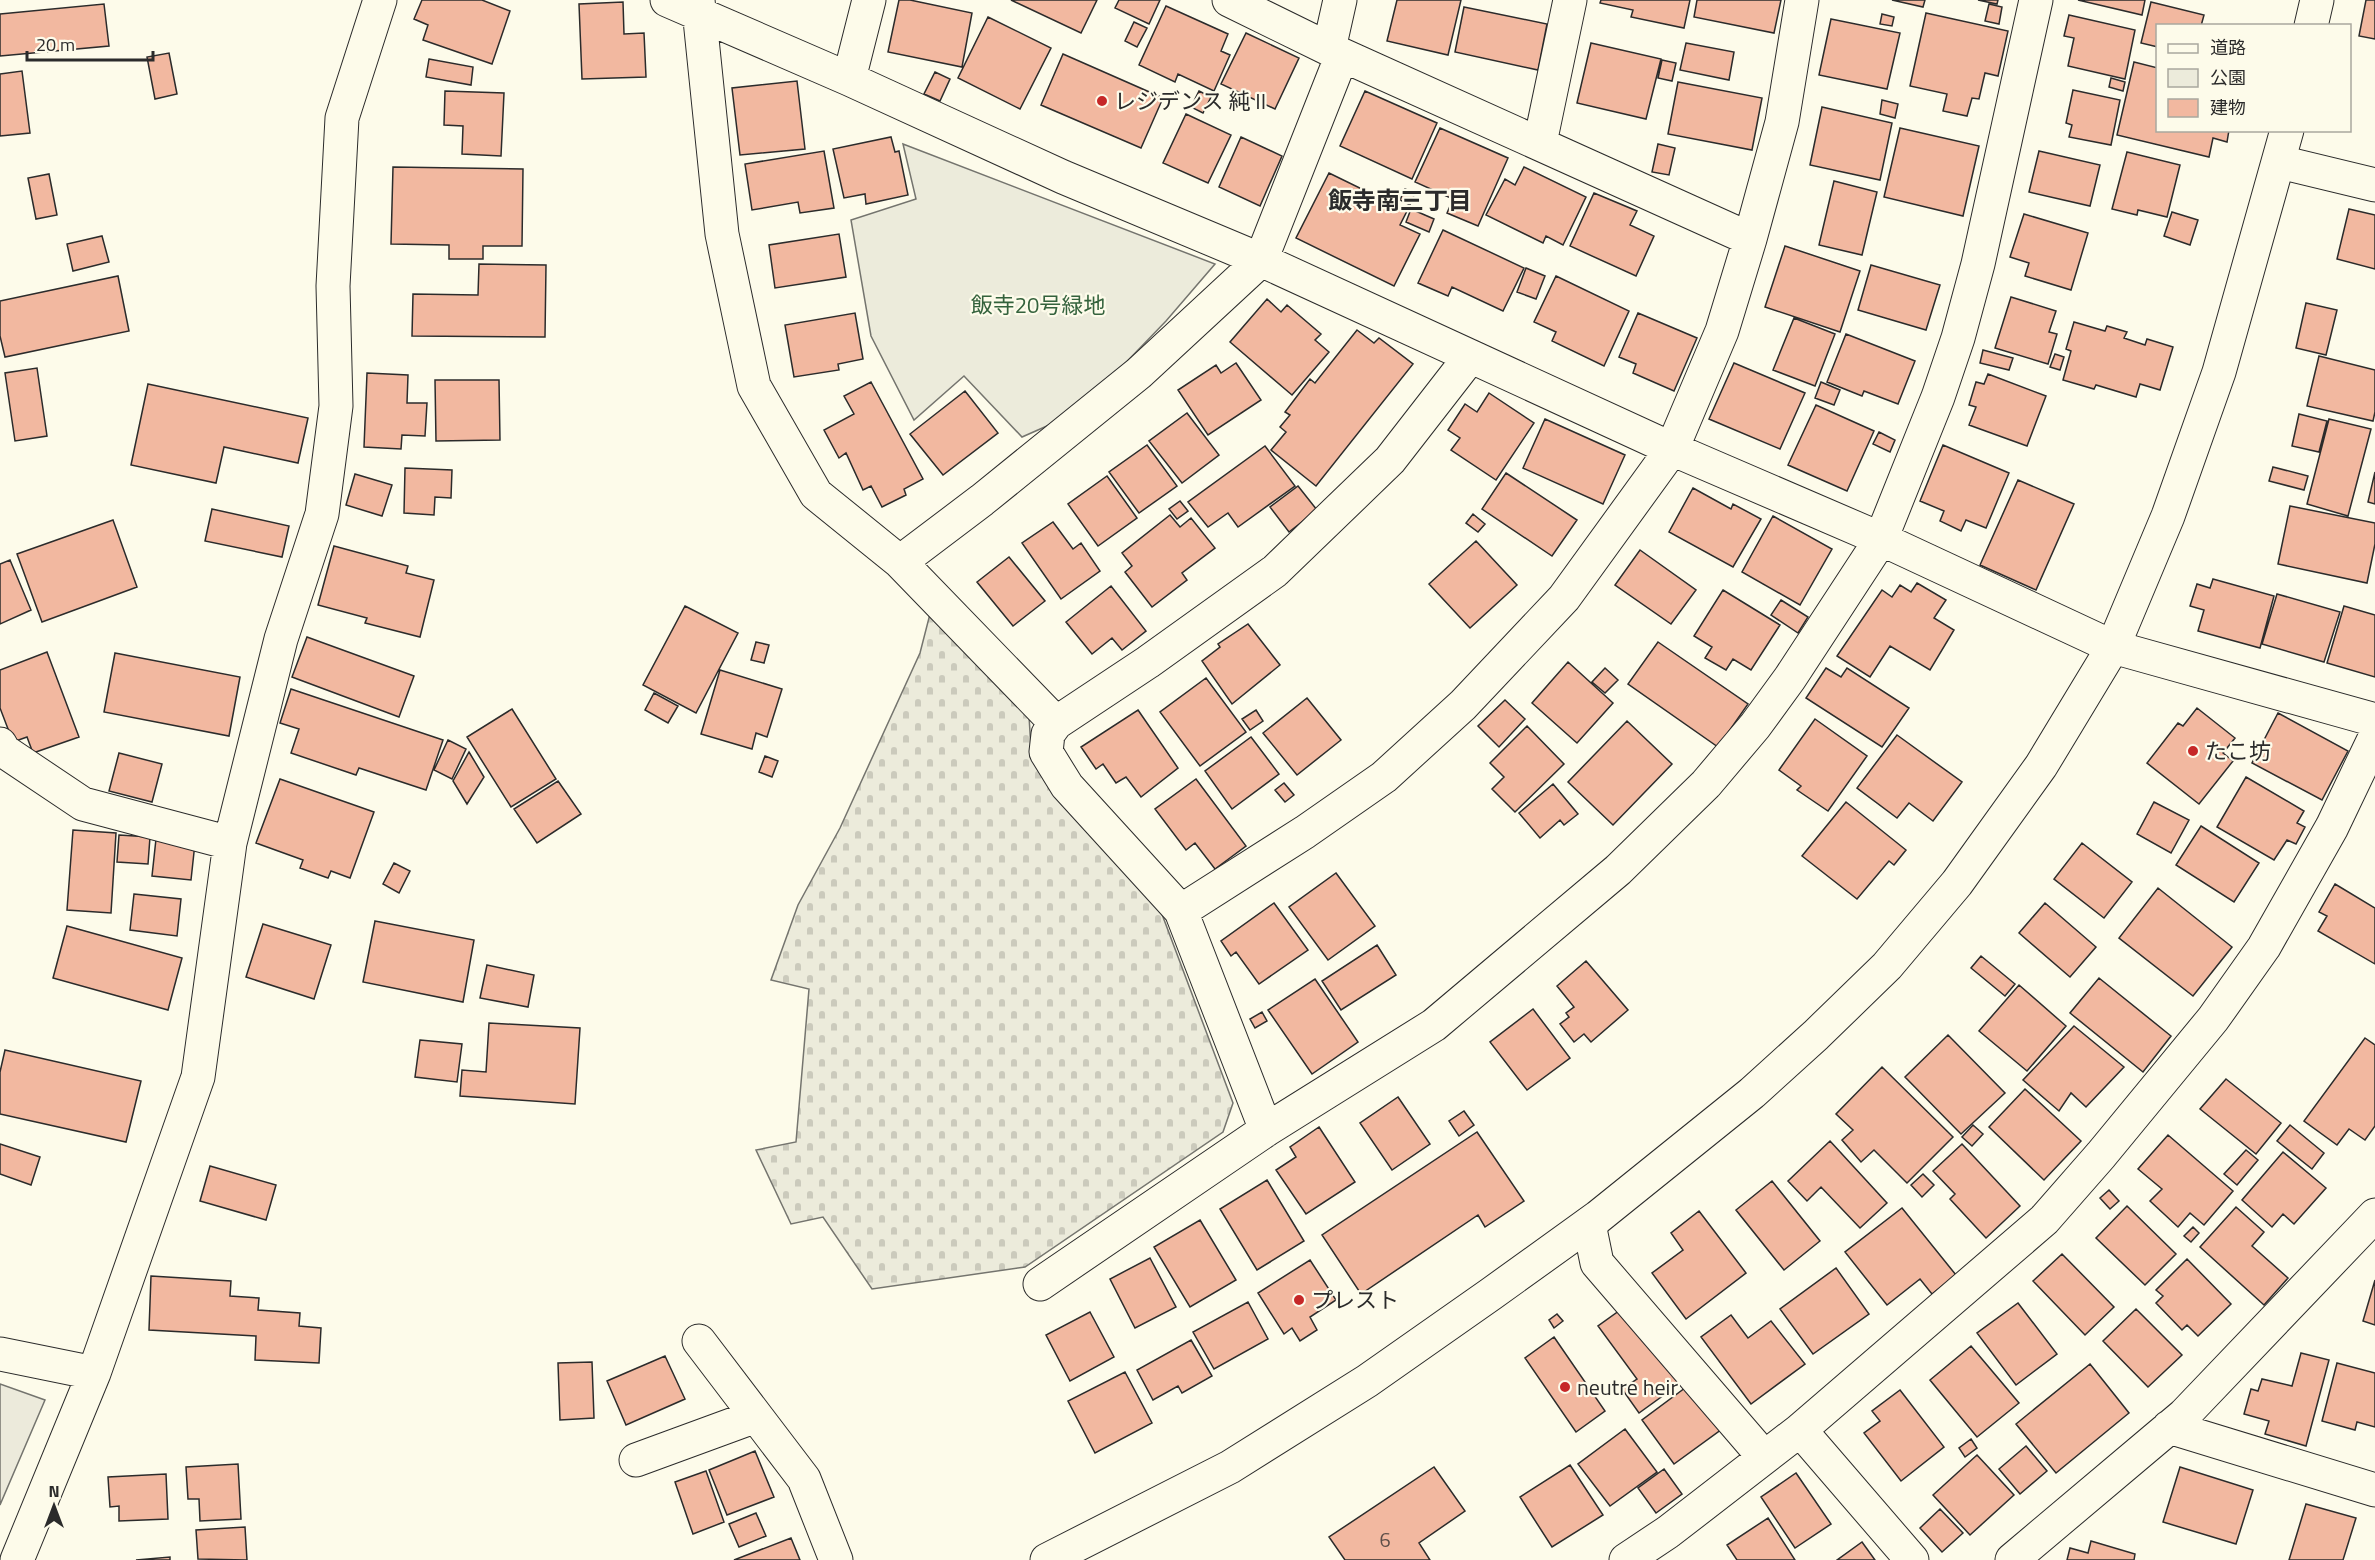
<svg xmlns="http://www.w3.org/2000/svg" width="2375" height="1560" font-family="'Titillium Web','Noto Sans JP',sans-serif">
<style>
.cemetery{fill:url(#cemetery-stones);stroke:#74746e;stroke-width:1.5}
.park{fill:#ecebdb;stroke:#74746e;stroke-width:1.5}
.parking{fill:#eceadb;stroke:#74746e;stroke-width:1.5}
.building{fill:#f2b8a0;stroke:#2b2b2b;stroke-width:1.5}
.lines{fill:none;stroke-linecap:round;stroke-linejoin:round}
.street-casing{stroke:#2b2b2b;stroke-width:35}
.secondary-casing{stroke:#2b2b2b;stroke-width:35}
.street{stroke:#fdfbea;stroke-width:33}
.secondary{stroke:#fdfbea;stroke-width:33}
.poi-dot{fill:#c62828;stroke:#fdfbea;stroke-width:2}
.labels{text-anchor:middle;stroke-width:4.5;stroke-linejoin:round;paint-order:stroke}
.number-label{font-size:20px;fill:#5d4e48}
.poi-label{font-size:22px;fill:#2b2b2b;stroke:#fdfbea;text-anchor:start}
.park-label{font-size:22px;fill:#34623c;stroke:#fdfbea}
.neighbourhood-label{font-size:24px;font-weight:bold;fill:#2b2b2b;stroke:#fdfbea}
</style>
<defs>
<pattern id="cemetery-stones" width="16" height="16" patternUnits="userSpaceOnUse" patternTransform="scale(1.5)"><rect width="16" height="16" fill="#ecebdb"/><path d="M2 7V4a2 2 0 0 1 4 0v3zM10 15v-3a2 2 0 0 1 4 0v3z" fill="#cbcabc"/></pattern>
</defs>
<rect width="100%" height="100%" fill="#fdfbea"/>
<path class="cemetery" d="M931 610 1029 716 1031 749 1160 909 1233 1103 1223 1132 1025 1267 872 1289 823 1217 791 1224 756 1150 796 1142 809 989 771 980 798 905 840 828 920 653Z"/>
<path class="park" d="M903 144 1215 264 1166 321 1111 378 1056 422 1022 437 964 376 914 420 871 336 851 220 916 199Z"/>
<path class="parking" d="M0 1384 45 1400 0 1505Z"/>
<path class="building" d="M422 0H482L510 11 492 64 423 40 428 25 414 19Z
M899 0H910L972 13 962 67 888 52Z
M1011 0H1097L1081 33Z
M1119 0H1160L1149 24 1115 8Z
M1397 0H1461L1448 55 1387 41Z
M1601 0H1690L1684 28 1631 17 1633 10 1600 3Z
M1697 0H1781L1774 33 1694 17Z
M1892 0H1925L1923 7Z
M1978 0H1998L1997 4Z
M2078 0H2145L2142 15Z
M2366 0H2375V39L2359 36Z
M623 2 624 34 644 33 646 77 582 79 579 4Z
M2151 2 2204 15 2201 26H2158V47L2141 43Z
M104 4 109 46 0 56V14Z
M1989 4 2002 7 1999 24 1985 21Z
M1166 6 1228 34 1221 51 1230 55 1214 91 1178 74 1175 82 1139 65Z
M1464 7 1547 24 1538 70 1455 52Z
M1926 13 2008 31 1998 76 1985 73 1979 99 1972 98 1967 116 1943 111 1947 94 1910 86Z
M1882 14 1894 17 1892 26 1880 24Z
M2069 15 2135 30 2125 79 2068 66 2074 38 2064 36Z
M988 17 1051 48 1020 109 958 78Z
M1831 19 1900 33 1887 89 1819 75Z
M1134 22 1147 28 1137 47 1125 41Z
M1246 33 1299 58 1275 109 1221 84Z
M1591 43 1661 59 1646 119 1577 103Z
M1686 43 1734 52 1729 80 1680 70Z
M169 53 177 94 155 99 147 57Z
M1063 54 1163 98 1141 148 1041 105Z
M429 59 473 67 471 85 426 77Z
M1662 60 1676 63 1672 81 1658 78Z
M2134 62 2158 68V130H2229L2227 142 2213 138 2209 157 2117 135Z
M22 71 30 133 0 136V74Z
M935 72 950 79 940 101 924 94Z
M2111 78 2125 82 2123 91 2109 87Z
M797 81 805 149 740 155 732 88Z
M1678 82 1762 98 1752 150 1668 134Z
M2073 90 2120 100 2111 145 2069 137 2072 125 2066 123Z
M445 91 504 93 501 156 462 154 463 126 444 125Z
M1199 91 1211 97 1203 113 1191 107Z
M1365 91 1437 123 1412 179 1340 146Z
M1882 100 1898 104 1895 118 1880 114Z
M1822 107 1892 123 1880 180 1810 165Z
M1186 114 1231 135 1208 183 1163 163Z
M1440 128 1508 158 1478 226 1447 213 1453 199 1415 182Z
M1900 128 1979 146 1963 216 1884 197Z
M891 137 895 152 899 151 908 195 866 204 865 194 844 198 833 149Z
M1241 137 1282 156 1260 206 1219 187Z
M1658 144 1675 148 1669 175 1652 172Z
M824 151 834 208 800 213 798 202 752 210 745 164Z
M2039 151 2100 165 2090 206 2029 192Z
M2127 152 2180 165 2167 217 2138 210 2137 215 2112 209Z
M393 167 523 169 522 246H483V259H449V245L391 244Z
M1524 167 1586 197 1563 245 1546 236 1543 243 1486 215 1505 179 1515 185Z
M1329 173 1407 211 1400 225 1420 234 1394 286 1296 238Z
M49 174 57 215 36 219 28 178Z
M1834 181 1877 192 1862 255 1819 245Z
M1405 189 1415 193 1410 205 1400 200Z
M1594 193 1637 211 1630 225 1654 236 1636 276 1570 246Z
M1411 209 1434 219 1429 232 1406 222Z
M2349 209 2375 215V269L2337 259Z
M2172 212 2198 220 2190 245 2164 236Z
M2024 214 2088 233 2071 290 2025 276 2029 263 2010 257Z
M1443 230 1524 268 1503 311 1452 287 1448 296 1418 283Z
M839 234 846 277 775 288 769 245Z
M102 236 109 262 73 271 67 244Z
M1785 246 1860 271 1840 332 1765 307Z
M479 264 546 265 545 337 412 336 413 294 478 295Z
M1871 265 1940 285 1926 330 1858 310Z
M1526 268 1545 276 1536 299 1517 292Z
M118 276 129 331 5 357 0 336V301Z
M1556 276 1629 311 1604 366 1552 341 1556 332 1534 322Z
M2011 297 2056 311 2049 332 2057 334 2048 364 1995 348Z
M1267 299 1281 312 1287 305 1321 334 1315 340 1329 352 1292 395 1230 342Z
M2306 303 2337 310 2326 355 2296 348Z
M855 313 863 359 838 364 839 370 794 377 785 325Z
M1638 313 1697 338 1674 391 1633 373 1636 364 1619 357Z
M1794 318 1835 334 1815 386 1773 370Z
M2074 322 2105 331 2107 326 2127 332 2124 338 2145 345 2147 339 2173 347 2160 390 2140 384 2136 397 2096 385 2094 389 2063 380 2071 351 2066 349Z
M1357 330 1374 343 1379 338 1413 364 1316 486 1271 450 1286 432 1280 427 1290 415 1285 412 1310 379 1315 383Z
M1846 334 1915 361 1898 404 1864 391 1862 396 1827 382Z
M1983 350 2013 358 2009 370 1980 363Z
M2055 354 2064 357 2060 370 2050 367Z
M2319 356 2375 370V412L2373 421 2307 406Z
M1236 363 1261 400 1208 435 1178 390 1216 365 1221 373Z
M1734 363 1805 393 1780 449 1709 419Z
M37 368 47 436 15 441 5 373Z
M367 373 408 375 407 403H427L425 436 402 435 401 449 364 447Z
M1988 374 2046 396 2027 446 1969 425 1976 407 1969 405 1976 382 1984 384Z
M435 380H499L500 440 436 441Z
M871 382 923 479 904 489 906 495 882 507 871 486 863 490 846 453 839 458 824 430 854 414 844 396Z
M1821 382 1840 390 1834 405 1815 398Z
M148 384 308 418 298 463 224 447 216 483 131 465Z
M965 391 998 433 943 475 910 434Z
M1489 393 1534 423 1496 480 1451 450 1460 438 1448 430 1465 404 1477 412Z
M1816 405 1874 431 1847 491 1788 465Z
M1187 413 1219 455 1182 483 1149 441Z
M2299 414 2327 421 2319 452 2292 446Z
M1545 419 1625 455 1603 504 1523 468Z
M2329 419 2371 429 2348 516 2307 504Z
M1879 432 1895 440 1890 452 1873 444Z
M1147 445 1177 486 1139 513 1109 472Z
M1943 445 2009 473 1986 528 1966 520 1961 531 1940 521 1944 511 1920 501Z
M1265 446 1295 486 1238 527 1228 513 1208 527 1188 502Z
M2273 467 2308 476 2304 490 2269 481Z
M405 468 452 470 451 498 435 497 434 515 404 513Z
M2375 472V504L2368 502Z
M1506 473 1577 520 1552 556 1482 509Z
M355 474 392 485 382 516 346 505Z
M1107 476 1137 518 1098 546 1068 504Z
M2018 480 2074 504 2036 590 1980 565Z
M1298 486 1317 510 1289 532 1270 507Z
M1693 488 1731 509 1733 504 1761 519 1733 567 1669 532Z
M1180 501 1188 511 1177 519 1169 509Z
M2290 506 2375 523V544L2367 583 2278 564Z
M212 509 289 526 282 557 205 541Z
M1473 514 1485 524 1478 532 1466 523Z
M1170 515 1180 527 1191 518 1215 548 1182 573 1187 580 1152 607 1125 572 1132 566 1122 553Z
M1773 516 1832 549 1800 605 1742 572Z
M113 520 137 587 42 622 17 554Z
M1053 522 1073 549 1081 543 1100 571 1061 599 1022 543Z
M1476 541 1517 585 1470 628 1429 584Z
M334 546 408 566 406 573 434 580 420 637 365 623 367 618 318 605Z
M1640 550 1696 590 1671 624 1615 585Z
M1009 557 1045 601 1013 626 977 582Z
M10 560 31 610 0 624V564Z
M2213 579 2274 596 2260 648 2198 631 2204 610 2190 606 2197 584 2210 588Z
M1917 583 1946 600 1934 618 1954 630 1930 670 1890 646 1870 677 1837 656 1882 590 1892 597 1900 585 1911 592Z
M1111 586 1146 631 1122 650 1112 638 1092 654 1066 622Z
M1723 590 1780 625 1751 670 1733 659 1726 670 1705 658 1712 647 1694 636Z
M2277 594 2340 612 2324 662 2262 644Z
M1781 600 1808 617 1798 633 1771 615Z
M685 606 738 633 696 713 643 685Z
M2344 606 2375 615V677L2327 663Z
M1248 624 1280 665 1232 704 1202 661 1220 647 1218 644Z
M307 637 414 676 399 717 292 677Z
M756 642 769 645 764 663 751 660Z
M1658 642 1748 704 1718 747 1628 684Z
M47 652 79 737 33 753 27 737 13 742 0 708V670Z
M115 653 240 677 229 736 104 712Z
M1568 662 1613 703 1577 743 1532 703Z
M1605 668 1618 680 1605 693 1592 682Z
M1826 668 1841 677 1847 668 1909 708 1882 747 1806 698Z
M720 670 782 689 767 737 756 733 752 749 701 734Z
M1206 678 1246 732 1200 766 1160 712Z
M291 689 443 740 426 790 359 768 356 775 291 753 299 729 280 723Z
M654 693 678 706 668 723 645 710Z
M1307 698 1341 740 1297 775 1263 733Z
M1505 700 1525 719 1499 747 1478 726Z
M2197 708 2235 738 2223 753 2233 761 2199 804 2147 763 2178 723 2183 726Z
M512 709 556 779 511 807 467 737Z
M1138 710 1178 768 1141 797 1126 777 1116 783 1103 764 1096 769 1081 747Z
M1256 710 1263 721 1250 730 1242 719Z
M2278 713 2348 751 2322 800 2252 763Z
M1815 719 1867 756 1828 811 1797 790 1801 786 1779 770Z
M1627 721 1672 764 1613 825 1568 782Z
M1527 726 1564 764 1515 812 1492 789 1504 777 1490 763Z
M1897 735 1962 782 1933 821 1909 803 1897 818 1857 788Z
M1251 737 1279 774 1232 809 1205 771Z
M448 740 466 749 452 779 434 770Z
M469 752 484 777 467 804 453 781Z
M119 753 162 764 152 802 109 791Z
M765 756 778 761 772 777 759 772Z
M2246 777 2304 811 2297 823 2305 827 2296 844 2287 840 2274 860 2217 827Z
M280 779 374 812 350 878 331 871 328 878 300 868 303 860 256 843Z
M1196 779 1246 846 1215 869 1195 843 1186 850 1155 809Z
M558 781 581 814 537 843 514 809Z
M1284 783 1294 795 1285 802 1275 790Z
M1553 784 1578 814 1564 825 1560 820 1540 838 1519 813Z
M1846 802 1906 850 1894 865 1889 861 1857 899 1802 856Z
M2154 802 2189 820 2171 853 2137 834Z
M2201 826 2259 863 2234 902 2176 865Z
M73 830 116 833 111 913 67 910Z
M119 835 150 837 148 864 117 862Z
M156 839 195 843 191 880 152 876Z
M2082 843 2132 882 2104 918 2054 879Z
M394 863 410 871 399 893 383 884Z
M1336 873 1375 926 1328 960 1289 907Z
M2335 884 2375 908V964L2318 931 2327 916 2319 912Z
M2158 888 2232 947 2193 996 2119 938Z
M134 894 181 899 177 936 130 930Z
M1274 903 1308 950 1259 984 1236 952 1231 956 1221 941Z
M2045 903 2096 947 2070 977 2019 933Z
M375 921 474 940 463 1002 363 982Z
M263 924 331 945 314 999 246 977Z
M67 926 182 958 168 1010 53 978Z
M1377 945 1396 975 1341 1010 1322 981Z
M1981 956 2015 984 2005 996 1971 968Z
M1586 961 1628 1010 1591 1042 1584 1034 1574 1042 1560 1024 1569 1017 1566 1013 1574 1007 1557 986Z
M487 965 534 975 528 1007 480 998Z
M2099 978 2171 1036 2143 1072 2070 1013Z
M1315 979 1358 1042 1312 1074 1268 1010Z
M2019 985 2066 1026 2027 1071 1979 1031Z
M1533 1009 1570 1058 1527 1090 1490 1042Z
M1262 1012 1267 1021 1255 1028 1250 1019Z
M489 1023 580 1028 575 1104 460 1096 462 1070 486 1072Z
M2074 1026 2124 1067 2086 1107 2071 1093 2059 1111 2023 1080Z
M1948 1035 2005 1093 1961 1134 1905 1077Z
M2365 1038 2375 1045V1126L2365 1140 2349 1129 2337 1145 2304 1121Z
M420 1040 462 1044 457 1082 415 1077Z
M5 1050 141 1081 126 1142 0 1114V1072Z
M1882 1067 1953 1137 1907 1183 1874 1150 1861 1162 1842 1140 1853 1130 1836 1114Z
M2226 1079 2281 1123 2256 1154 2200 1109Z
M2025 1089 2081 1141 2044 1180 1989 1127Z
M1398 1097 1430 1144 1392 1170 1360 1123Z
M1464 1111 1474 1125 1459 1136 1449 1121Z
M1973 1125 1983 1134 1972 1146 1962 1137Z
M2290 1125 2324 1153 2312 1169 2277 1141Z
M1319 1127 1355 1182 1306 1214 1276 1170 1296 1157 1290 1147Z
M1477 1132 1524 1201 1485 1227 1478 1215 1361 1294 1322 1235Z
M2168 1135 2233 1191 2204 1225 2190 1213 2178 1227 2150 1201 2162 1189 2138 1169Z
M1830 1141 1887 1203 1860 1228 1821 1187 1807 1201 1788 1181Z
M0 1144 40 1157 31 1185 0 1174Z
M1962 1144 2020 1206 1986 1238 1950 1199 1955 1194 1933 1171Z
M2246 1150 2258 1160 2237 1185 2224 1174Z
M2283 1152 2326 1188 2294 1224 2283 1214 2272 1227 2242 1200Z
M210 1166 276 1185 266 1220 200 1201Z
M1923 1174 1934 1185 1922 1197 1911 1185Z
M1267 1180 1304 1241 1257 1270 1220 1209Z
M1772 1181 1820 1241 1784 1270 1736 1210Z
M2109 1190 2119 1201 2110 1209 2100 1198Z
M2127 1206 2176 1254 2145 1285 2096 1238Z
M2236 1207 2264 1232 2252 1246 2288 1278 2264 1305 2200 1247Z
M1902 1208 1956 1275 1932 1294 1920 1279 1887 1305 1845 1252Z
M1699 1211 1746 1273 1686 1319 1652 1273 1683 1250 1671 1233Z
M1200 1220 1236 1280 1190 1307 1154 1247Z
M2193 1227 2199 1233 2191 1242 2184 1236Z
M2062 1254 2114 1307 2085 1335 2033 1281Z
M1150 1258 1176 1307 1135 1328 1110 1279Z
M2187 1259 2231 1304 2198 1336 2187 1325 2182 1330 2156 1303 2163 1296 2156 1290Z
M1310 1260 1336 1300 1310 1317 1317 1330 1300 1341 1292 1328 1284 1334 1258 1293Z
M1836 1268 1869 1314 1813 1354 1780 1309Z
M151 1276 231 1281 230 1296 259 1298 258 1310 300 1313 299 1326 321 1328 319 1363 255 1360 256 1336 149 1330Z
M2375 1280V1325L2363 1321Z
M1248 1302 1268 1339 1214 1369 1193 1332Z
M1630 1303 1686 1379 1639 1413 1622 1389 1637 1379 1598 1326Z
M2018 1303 2057 1354 2016 1385 1977 1333Z
M2136 1309 2182 1355 2148 1387 2103 1341Z
M1090 1312 1114 1357 1070 1381 1046 1335Z
M1557 1314 1563 1321 1554 1328 1549 1320Z
M1731 1315 1748 1338 1771 1321 1805 1364 1751 1404 1701 1337Z
M1554 1337 1605 1411 1576 1432 1525 1358Z
M1191 1340 1212 1376 1182 1393 1178 1386 1153 1400 1137 1370Z
M1971 1346 2019 1403 1977 1437 1930 1380Z
M2301 1353 2329 1360 2306 1446 2265 1434 2269 1421 2244 1414 2251 1389 2258 1391 2262 1379 2292 1386Z
M665 1356 685 1399 626 1425 607 1381Z
M592 1362 594 1418 560 1420 558 1363Z
M2337 1363 2375 1373V1427L2357 1422 2355 1430 2322 1421Z
M2090 1364 2129 1413 2056 1473 2016 1424Z
M1125 1372 1152 1423 1095 1453 1068 1401Z
M1689 1385 1722 1429 1674 1464 1642 1420Z
M1900 1390 1944 1447 1901 1481 1864 1433 1880 1421 1872 1411Z
M1625 1429 1657 1472 1610 1506 1578 1464Z
M1971 1439 1977 1448 1965 1457 1959 1448Z
M2026 1446 2047 1471 2020 1494 1999 1469Z
M755 1451 774 1497 727 1515 709 1470Z
M1977 1455 2014 1495 1970 1535 1933 1495Z
M238 1464 241 1519 200 1521 199 1499H188L186 1467Z
M1570 1465 1603 1515 1552 1547 1520 1497Z
M1434 1467 1465 1511 1419 1543 1430 1560H1345L1329 1537Z
M2180 1467 2253 1490 2236 1544 2163 1522Z
M1664 1469 1682 1494 1656 1513 1638 1488Z
M706 1471 724 1522 693 1534 675 1482Z
M1796 1473 1831 1524 1795 1548 1761 1497Z
M166 1474 168 1519 119 1521V1506L110 1507 108 1477Z
M2306 1504 2356 1518 2343 1560H2289Z
M1940 1509 1963 1533 1942 1552 1920 1528Z
M756 1513 766 1536 739 1547 729 1524Z
M1768 1518 1795 1560H1737L1727 1545Z
M245 1527 247 1560 198 1559 196 1530Z
M791 1538 800 1560H734Z
M2091 1541 2135 1554 2134 1560H2067L2070 1548 2088 1553Z
M1862 1542 1875 1560H1837Z
M170 1557V1560H136Z"/>
<g class="lines">
<g class="street-casing">
<path id="street" d="M667 0 849 79 1063 177 1261 260 1672 449 1881 539 2113 647 2375 720
M698 0 722 234 754 386 816 494 900 562 1056 723 1048 734 1046 752 1067 786 1181 911 1266 1130
M1229 0 1329 49 1750 239
M1329 49 1340 0
M849 79 869 0
M1540 143 1570 0
M2280 162 2375 185
M900 562 982 500 1139 373 1261 260 1342 55
M1056 723 1148 662 1275 571 1390 460 1470 357
M0 744 4 751 83 804 230 843
M1181 911 1305 832 1384 777 1463 705 1564 598 1672 449 1722 331 1750 239 1782 122 1802 0
M1589 1224 1597 1263 1764 1457
M1040 1284 1266 1130 1434 1025 1618 870 1706 784 1755 726 1790 678 1881 539 1938 397 1958 338 1978 264 2036 0
M699 1341 804 1479 836 1560
M0 1354 94 1373
M2169 1427 2375 1490
M1800 1430 1912 1560
M636 1460 756 1416
M17 1560 94 1373 198 1077 230 843 281 639 322 514 336 406 333 286 342 118 380 0
M1626 1560 1668 1532 1800 1430 2044 1220 2101 1155 2213 1019 2264 947 2332 827 2375 737
M2012 1560 2184 1415 2375 1215"/>
</g>
<g class="secondary-casing">
<path id="secondary" d="M2311 26 2317 0
M1047 1560 1230 1467 1367 1381 1491 1294 1598 1217 1752 1093 1816 1035 1887 966 1957 883 2041 766 2113 647 2168 516 2219 372 2287 130"/>
</g>
<use href="#street" class="street"/>
<use href="#secondary" class="secondary"/>
</g>
<g class="poi-dot">
<circle cx="1102" cy="101" r="6"/>
<circle cx="2193" cy="751" r="6"/>
<circle cx="1299" cy="1300" r="6"/>
<circle cx="1565" cy="1387" r="6"/>
</g>
<g class="labels">
<g class="number-label">
<text x="1385" y="1547">6</text>
</g>
<g class="poi-label">
<text x="1114" y="109">レジデンス 純 II</text>
<text x="2205" y="759">たこ坊</text>
<text x="1311" y="1308">プレスト</text>
<text x="1577" y="1395">neutre heir</text>
</g>
<g class="park-label">
<text x="1038" y="313">飯寺20号緑地</text>
</g>
<g class="neighbourhood-label">
<text x="1400" y="209">飯寺南三丁目</text>
</g>
</g>
<rect x="2156" y="24" width="195" height="108" fill="#fdfbea" stroke="#a9a89e" stroke-width="1.5"/>
<rect x="2168" y="44" width="30" height="9" fill="#fdfbea" stroke="#a9a89e" stroke-width="1.5"/>
<text x="2210" y="54" font-size="18" fill="#2b2b2b">道路</text>
<rect x="2168" y="69" width="30" height="18" fill="#ecebdb" stroke="#a9a89e" stroke-width="1.5"/>
<text x="2210" y="84" font-size="18" fill="#2b2b2b">公園</text>
<rect x="2168" y="99" width="30" height="18" fill="#f2b8a0" stroke="#a9a89e" stroke-width="1.5"/>
<text x="2210" y="114" font-size="18" fill="#2b2b2b">建物</text>
<g transform="translate(54 1506)" stroke="#fdfbea" stroke-width="4.5" paint-order="stroke">
<path d="M0-4.5L10 22L0 15L-10 22Z" fill="#2b2b2b"/>
<text y="-9" font-size="16" font-weight="bold" text-anchor="middle" fill="#2b2b2b">N</text>
</g>
<path d="M27 51v9h126v-9" fill="none" stroke="#2b2b2b" stroke-width="3"/>
<text x="36" y="51" font-size="18" fill="#2b2b2b" stroke="#fdfbea" stroke-width="4.5" paint-order="stroke">20 m</text>
</svg>
